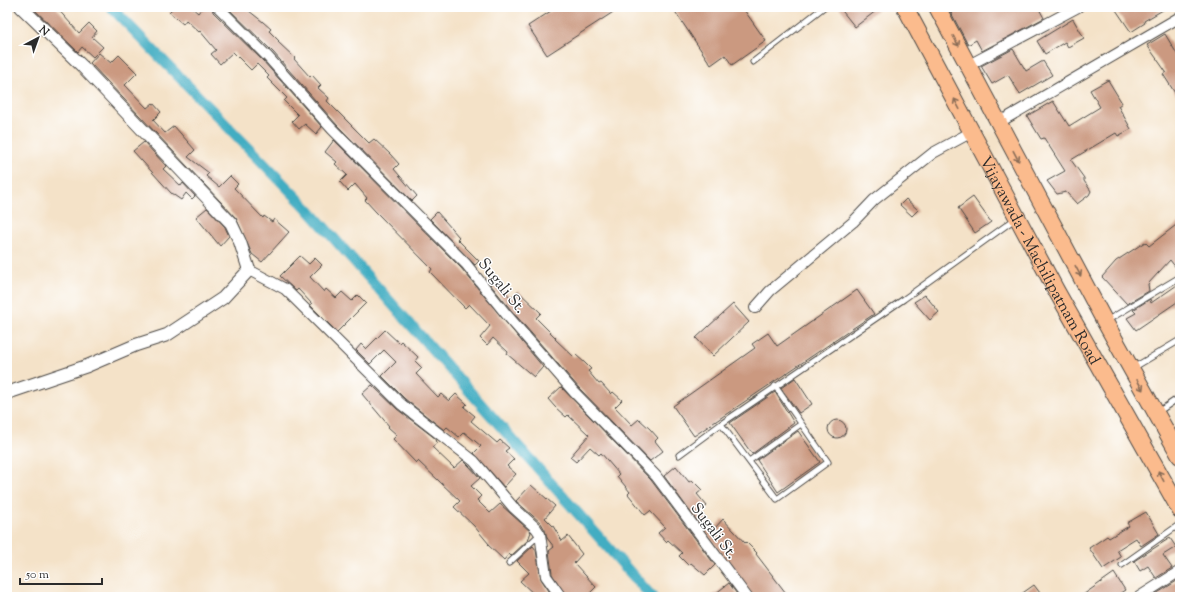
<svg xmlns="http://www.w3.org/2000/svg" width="1187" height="604" font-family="'Sorts Mill Goudy',serif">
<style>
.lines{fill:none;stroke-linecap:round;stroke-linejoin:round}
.canal{stroke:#43adc2;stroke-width:11}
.building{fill:#cb9980}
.service-casing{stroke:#494643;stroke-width:7}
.minor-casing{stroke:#494643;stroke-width:12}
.tertiary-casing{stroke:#494643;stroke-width:14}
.trunk-casing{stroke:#494643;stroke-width:18}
.service{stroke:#fff;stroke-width:5}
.minor{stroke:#fff;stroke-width:10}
.tertiary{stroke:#fff;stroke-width:12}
.trunk{stroke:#fbbb8d;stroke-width:16}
.oneway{stroke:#896c57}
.labels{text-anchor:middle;stroke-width:3;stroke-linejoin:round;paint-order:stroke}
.street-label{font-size:16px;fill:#2b2b2b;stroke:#fff}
</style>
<rect width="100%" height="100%" fill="#fff"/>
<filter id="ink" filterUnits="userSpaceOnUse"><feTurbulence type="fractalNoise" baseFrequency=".025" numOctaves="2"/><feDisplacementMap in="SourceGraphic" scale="8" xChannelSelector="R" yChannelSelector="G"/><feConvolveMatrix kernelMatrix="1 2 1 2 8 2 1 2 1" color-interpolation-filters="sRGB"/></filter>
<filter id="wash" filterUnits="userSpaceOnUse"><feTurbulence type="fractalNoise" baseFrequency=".012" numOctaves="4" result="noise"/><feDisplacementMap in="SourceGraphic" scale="16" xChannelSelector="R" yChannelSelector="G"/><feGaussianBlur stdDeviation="0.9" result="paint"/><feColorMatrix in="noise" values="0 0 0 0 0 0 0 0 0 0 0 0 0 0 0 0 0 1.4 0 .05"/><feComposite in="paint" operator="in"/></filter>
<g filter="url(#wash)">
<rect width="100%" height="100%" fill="#f4e2c8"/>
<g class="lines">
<path class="canal" d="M111 7 307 208 652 597"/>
</g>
<g id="blocks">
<path class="building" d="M32 7H56L79 33 89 23 97 31 92 37 103 47 93 57 82 47 78 52Z
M174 7H191L198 13 203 7H212L213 12 263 61 322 127 316 134 305 124 299 129 292 121 298 115 284 101 287 98 267 78 269 76 257 64 251 70 233 52 220 64 211 54 216 50 200 31 199 32 186 20 183 24 169 12Z
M230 7H244L263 22 271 29 269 31 279 41 278 42 295 58 294 59 310 77 312 75 321 85 318 88 329 98 327 101 369 143 374 139 390 154 399 164 394 169 417 196 412 201 337 125 273 52 228 8Z
M557 7H621L547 55 528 26Z
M672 7H742L766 41 732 65 725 55 711 65Z
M839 7H881L855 27Z
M948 7H1038L1044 18 982 51 976 40 968 45Z
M1114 7H1168L1144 21 1145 23 1131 32Z
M1073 19 1084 38 1068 47 1065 42 1045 54 1037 41Z
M1165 34 1180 59V101L1163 74 1166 72 1147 45Z
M1013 49 1026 71 1043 61 1052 75 1020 94 1008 75 992 84 981 66Z
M99 53 111 63 119 55 137 73 125 85 147 108 153 103 161 112 153 120 165 133 174 126 195 150 188 157 209 173 206 176 219 187 230 176 238 184 234 188 263 218 264 216 272 222 274 219 289 232 262 262 252 254 236 218 90 63Z
M1108 80 1122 103 1118 106 1131 129 1118 136 1116 133 1071 160 1084 178V181L1091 191 1089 195 1077 204 1066 192 1057 194 1047 181 1065 171 1044 138 1041 139 1027 116 1053 101 1069 126 1100 107 1090 90Z
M334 140 461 268 543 367 534 377 507 354 508 352 493 338 487 345 480 338 490 326 469 304 465 308 430 272 432 269 376 212 365 200 367 198 355 184 348 191 340 182 347 175 335 164 337 162 325 152Z
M144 142 166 166 163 169 181 186 183 183 195 196 192 199 186 193 181 200 171 193 133 151Z
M973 197 991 222 975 233 958 208Z
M906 199 918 210 912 216 900 205Z
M207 208 225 227 229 236 220 246 196 217Z
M437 212 459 237 457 239 479 261 475 265 430 219Z
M1180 222V273L1170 260 1148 284 1149 291 1127 304 1102 277 1116 261 1145 242 1149 246Z
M300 256 309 264 315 258 322 265 310 277 324 292 326 289 336 298 342 292 352 301 358 295 366 303 337 332 310 305 312 304 298 289 296 291 280 276Z
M494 280 511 298 518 291 541 313 536 318 556 338 555 339 574 357 576 355 585 363 591 369 588 371 599 384 601 383 611 394 613 392 622 400 615 407 632 425 639 419 650 429 658 438 655 441 663 451 650 461 579 388 511 310 490 284Z
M1180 283V300L1136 330 1127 318 1136 313 1133 310 1150 299 1151 303Z
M857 290 874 314 694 436 673 406 755 348 752 344 768 333 777 346Z
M925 295 939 312 930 320 914 302Z
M733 304 749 322 713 356 696 338Z
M385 330 399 343 401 341 418 357 415 361 422 368 416 374 438 397 441 394 449 401 456 394 467 404 464 407 475 416 471 421 497 443 500 440 509 448 505 451 514 459 507 466 516 474 504 487 474 453 481 446 464 432 459 437 447 427 444 430 405 399 382 376 396 362 384 350 370 364 356 350 361 344 366 349Z
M795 378 812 404 799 413 781 388Z
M372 385 397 409 436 439 437 443 432 447 454 468 463 460 469 466 480 478 471 486 481 496 477 500 490 513 500 504 531 532 528 540 511 556 509 554 504 560 488 545 489 544 474 526 454 507 460 501 418 461 416 463 393 439 397 435 388 427 389 426 362 394Z
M561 387 651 480 715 565 705 575 691 563 688 565 679 556 682 553 668 540 666 542 658 533 665 527 650 511 645 515 628 494 630 492 617 476 619 474 601 453 599 455 590 447 576 462 570 457 589 435 568 415 566 417 555 407 548 399Z
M775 392 794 423 752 454 730 423Z
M828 429a9 9 0 1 1 18 0a9 9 0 1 1-18 0Z
M798 431 820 462 778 492 757 460Z
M676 466 689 482 692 480 702 490 697 494 707 506 700 511 715 528 723 519 745 543 746 542 757 553 756 554 789 597H753L664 476Z
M531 485 555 506 545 518 553 526 562 541 568 536 582 554 574 563 596 587 586 597H567L552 574 549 551 554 547 547 538 545 530 541 523 516 501Z
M1146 512 1159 534 1141 546 1136 538 1117 550 1121 557 1103 569 1089 548 1107 536 1109 538 1129 526 1127 523Z
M1170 538 1176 547 1163 555 1172 568 1156 578 1148 566 1140 571 1134 561Z
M533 546 536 550 541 579 553 597H537L520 581 529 573 517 561Z
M1114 573 1125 590 1114 597H1080Z
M1180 579V594L1174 597H1151Z
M729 583 739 597H711Z
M1034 585 1043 597H1017Z"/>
</g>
</g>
<g filter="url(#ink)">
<use href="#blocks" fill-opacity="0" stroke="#494643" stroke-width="1"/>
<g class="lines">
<g class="service-casing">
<path id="service" d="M753 62 824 7
M1108 320 1180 277
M1133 368 1180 340
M1158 412 1180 397
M721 424 777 499 828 462 775 386
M679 455 721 424 904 299 1015 219
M749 461 801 424
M509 563 539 535
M1122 565 1180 524"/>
</g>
<g class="minor-casing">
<path id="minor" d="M218 7 268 57 332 129 466 264 506 314 574 392 656 476 747 597
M969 65 1078 7
M998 123 1180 17
M249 270 285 289 401 404 474 461 513 507 536 528 540 534 546 576 561 597
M755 308 770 291 853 222 874 200 933 153 968 134 970 129
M1139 597 1180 571"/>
</g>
<g class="tertiary-casing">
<path id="tertiary" d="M7 393 87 366 136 345 167 335 223 298 249 270 240 242 231 223 82 66 21 7"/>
</g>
<g class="trunk-casing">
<g id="trunk">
<path id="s1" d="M905 7 1057 292 1180 510"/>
<path d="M937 7 1105 322 1180 456"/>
</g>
</g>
<use href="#service" class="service"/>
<use href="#minor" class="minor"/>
<use href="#tertiary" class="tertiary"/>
<use href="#trunk" class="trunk"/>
</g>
<defs><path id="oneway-shaft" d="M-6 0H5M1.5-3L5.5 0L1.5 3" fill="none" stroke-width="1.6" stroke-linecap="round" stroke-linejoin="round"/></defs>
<g class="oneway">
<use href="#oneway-shaft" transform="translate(956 41) rotate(61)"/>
<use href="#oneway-shaft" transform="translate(957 104) rotate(-118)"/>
<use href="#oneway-shaft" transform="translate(1016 156) rotate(62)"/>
<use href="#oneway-shaft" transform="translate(1078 271) rotate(62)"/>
<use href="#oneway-shaft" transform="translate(1140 385) rotate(61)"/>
<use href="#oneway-shaft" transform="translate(1161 476) rotate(-118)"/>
</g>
</g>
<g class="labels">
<g class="street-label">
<text dy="6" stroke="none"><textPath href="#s1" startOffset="287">Vijayawada - Machilipatnam Road</textPath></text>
<text transform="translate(503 285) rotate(51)" y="6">Sugali St.</text>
<text transform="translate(715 530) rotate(53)" y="6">Sugali St.</text>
</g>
</g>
<rect width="1187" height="604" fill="none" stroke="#fff" stroke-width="24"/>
<g transform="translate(38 38) rotate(41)" stroke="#ffffff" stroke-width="3" paint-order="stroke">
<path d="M0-3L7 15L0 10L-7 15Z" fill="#2b2b2b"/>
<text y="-6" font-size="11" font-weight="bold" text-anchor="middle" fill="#2b2b2b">N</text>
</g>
<path d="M20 578v6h82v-6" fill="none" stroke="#2b2b2b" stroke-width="2"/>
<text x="26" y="578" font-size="12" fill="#2b2b2b" stroke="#ffffff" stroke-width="3" paint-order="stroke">50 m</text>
</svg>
